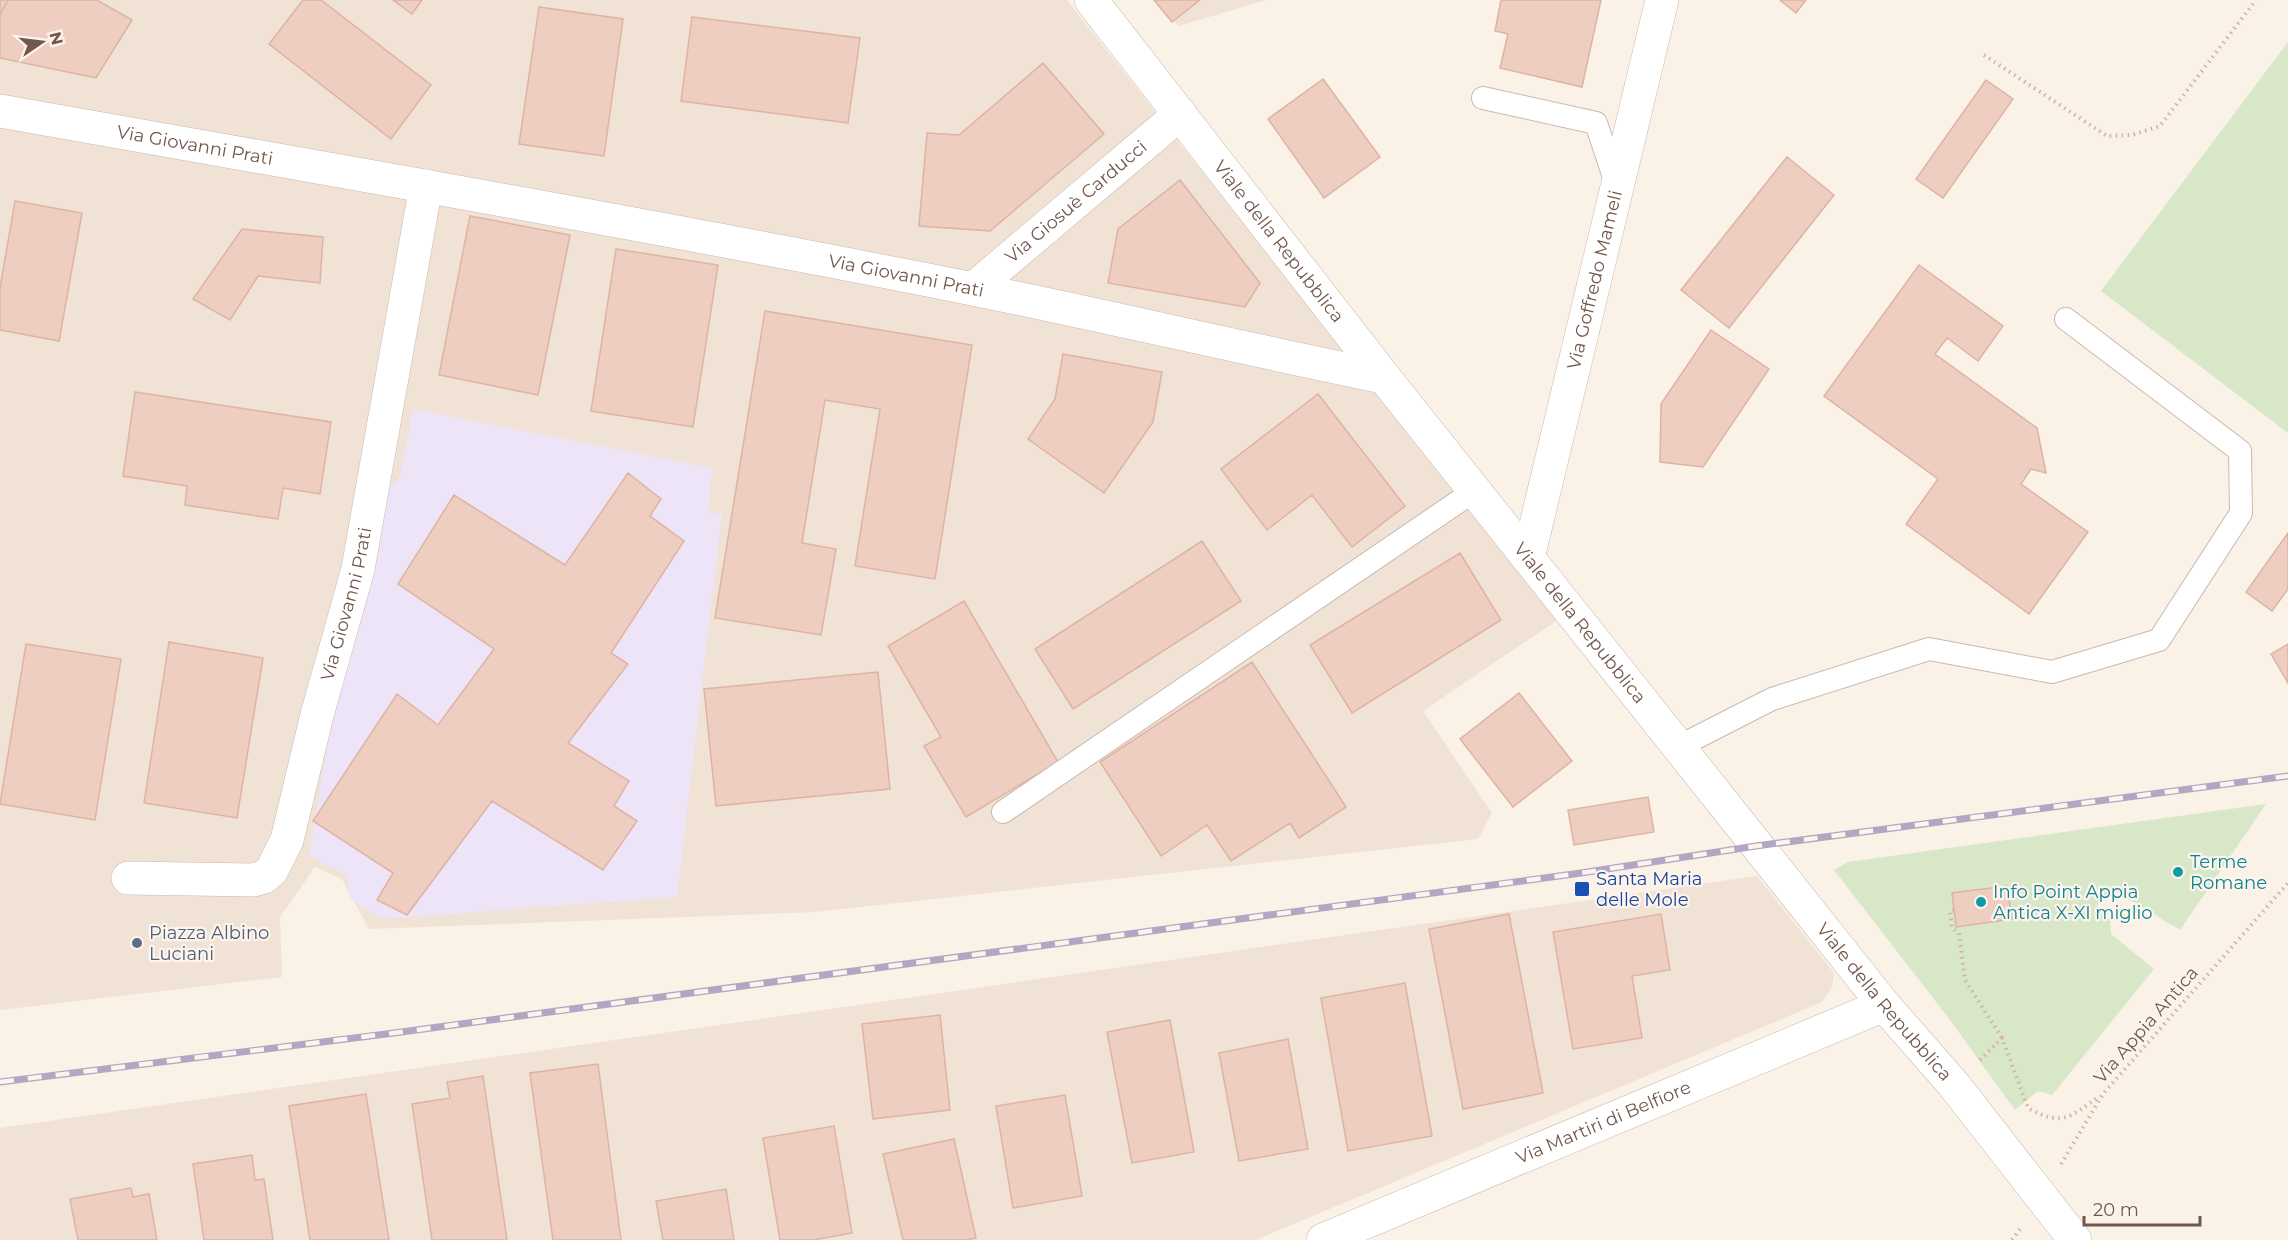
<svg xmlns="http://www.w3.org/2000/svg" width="2288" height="1240" font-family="Montserrat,sans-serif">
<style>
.residential{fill:#f1e2d6}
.education{fill:#eee4f7}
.green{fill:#d7e7c7}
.building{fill:#edcec1;stroke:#deb3a3;stroke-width:1.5}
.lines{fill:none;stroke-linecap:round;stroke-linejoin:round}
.service-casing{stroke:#cbb8ae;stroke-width:24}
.minor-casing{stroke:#cbb8ae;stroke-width:34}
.tertiary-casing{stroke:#cbb8ae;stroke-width:34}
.path{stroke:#d2b1a4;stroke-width:4;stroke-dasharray:1.5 4.5;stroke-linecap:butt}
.service{stroke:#fff;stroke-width:22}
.minor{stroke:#fff;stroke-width:33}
.tertiary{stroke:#fff;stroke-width:33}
.rail-casing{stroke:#b3a6c3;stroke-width:7}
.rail{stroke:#fdf5ed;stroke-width:4.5;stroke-dasharray:14;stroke-linecap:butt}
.culture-dot{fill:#0f9aa8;stroke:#fdf5ed;stroke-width:2}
.transit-dot{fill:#1a4fb4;stroke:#fdf5ed;stroke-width:2}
.service-dot{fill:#5c6f8a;stroke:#fdf5ed;stroke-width:2}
.labels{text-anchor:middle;stroke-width:4.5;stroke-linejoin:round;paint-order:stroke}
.street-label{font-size:18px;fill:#72574e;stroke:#fdf5ed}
.culture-label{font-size:18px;fill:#0d838f;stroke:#fdf5ed;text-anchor:start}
.transit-label{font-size:18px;fill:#164399;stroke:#fdf5ed;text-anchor:start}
.service-label{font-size:18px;fill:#4e5e75;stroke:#fdf5ed;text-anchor:start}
</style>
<rect width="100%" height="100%" fill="#faf1e7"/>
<path class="residential" d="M0 0H1067L1556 621 1423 711 1492 813 1478 839 815 912 369 929 342 879 315 867 280 917 282 977 0 1010Z
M1157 0H1267L1178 26Z
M1757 876 1834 973 1832 987 1822 1002 1256 1240H0V1128Z"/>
<path class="education" d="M413 409 712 468 708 512 722 514 677 897 382 919 351 900 347 875 309 856 329 736 375 567 389 487 399 480Z"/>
<path class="green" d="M2288 42V433L2101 291Z
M2266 804 2180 930 2111 889 2097 905 2110 920 2111 934 2154 969 2052 1095 2038 1091 2015 1110 1947 1016 1834 870 1848 862Z"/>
<path class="building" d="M0 0H8L0 15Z
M8 0H97L132 20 96 78 0 58V15Z
M303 0H321L431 85 391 139 269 44Z
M393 0H422L412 14Z
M1154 0H1200L1172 22Z
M1501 0H1601L1582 87 1500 68 1508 34 1495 31Z
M1780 0H1806L1796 13Z
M539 7 623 19 604 156 519 144Z
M692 17 860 38 848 123 681 101Z
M1043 63 1104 134 990 231 919 226 927 133 959 135Z
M1323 79 1380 157 1324 198 1268 119Z
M1986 80 2013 99 1943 198 1916 179Z
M1787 157 1834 195 1729 328 1681 290Z
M1180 180 1260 283 1245 307 1108 283 1118 229Z
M15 201 82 213 59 341 0 330V288Z
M470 216 570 235 538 395 439 375Z
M242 229 323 237 320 283 258 276 230 320 193 299Z
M616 249 718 265 693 427 591 411Z
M1919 265 2003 326 1978 361 1947 338 1935 354 2037 428 2046 473 2031 469 2021 484 2088 532 2029 614 1906 524 1938 479 1824 396Z
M765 311 972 345 935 579 855 566 880 409 825 400 802 543 836 549 821 635 715 618Z
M1711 330 1769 369 1703 467 1660 462 1661 404Z
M1063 354 1162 372 1153 422 1104 493 1028 439 1055 399Z
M135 392 331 422 320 494 283 488 278 519 185 505 187 486 123 476Z
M1318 394 1405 506 1352 547 1312 495 1267 530 1221 469Z
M628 473 661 499 650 516 684 541 611 653 628 664 568 743 629 781 614 806 637 821 603 870 492 801 407 915 377 900 393 873 313 821 397 694 438 725 494 649 398 584 454 495 565 565Z
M2288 533V589L2272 611 2246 592Z
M1202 541 1241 601 1073 709 1035 649Z
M1460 553 1501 620 1352 713 1310 645Z
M964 601 1058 762 966 817 924 746 941 737 888 646Z
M169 642 263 658 237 818 144 803Z
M26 644 121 659 95 820 0 804Z
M2288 644V683L2271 654Z
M1252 662 1346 807 1299 838 1290 823 1231 861 1207 825 1161 856 1100 762Z
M878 672 890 789 716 806 704 689Z
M1519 693 1572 761 1513 807 1460 739Z
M1648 797 1654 832 1574 845 1568 810Z
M2007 886 2012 919 1956 927 1952 893Z
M1509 914 1543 1093 1463 1109 1429 929Z
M1661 914 1670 970 1632 976 1642 1038 1573 1049 1553 932Z
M1405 983 1432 1136 1348 1151 1321 998Z
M940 1015 950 1110 873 1119 862 1024Z
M1170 1020 1194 1152 1132 1163 1107 1032Z
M1288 1039 1308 1149 1239 1161 1219 1053Z
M598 1064 621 1240H553L530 1073Z
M483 1076 507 1240H432L412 1104 450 1098 447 1082Z
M366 1094 389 1240H310L289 1106Z
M1065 1095 1082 1196 1013 1208 996 1106Z
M834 1126 852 1233 813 1240H780L763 1138Z
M954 1139 976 1238 966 1240H903L883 1154Z
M252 1155 255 1180 264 1179 273 1240H204L193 1164Z
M131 1188 133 1197 149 1194 157 1240H78L70 1199Z
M726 1189 734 1240H663L656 1201Z"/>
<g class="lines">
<g class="service-casing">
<path id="service" d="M1483 98 1596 123 1617 186
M1678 747 1772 699 1929 649 2052 672 2159 640 2241 513 2240 451 2066 319
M1003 812 1474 491"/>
</g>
<g class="minor-casing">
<g id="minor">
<path id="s1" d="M0 111C323 168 647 224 968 288 1107 316 1245 349 1384 377"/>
<path id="s2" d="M973 289 1180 114"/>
<path id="s3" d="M128 878 253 880 264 877 272 870 287 840 317 715 358 569 426 186"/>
<path id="s4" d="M1323 1240 1884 1005"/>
</g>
</g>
<g class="tertiary-casing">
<g id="tertiary">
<path id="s5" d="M1091 0 1384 377 1884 1005 1954 1085 2075 1240"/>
<path id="s6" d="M1528 558 1662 0"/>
</g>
</g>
<path class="path" d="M1984 55 2107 136 2132 135 2160 126 2256 0
M1954 910 1950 911 1952 928 1959 933 1965 980 2002 1038
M1980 1060 2002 1038 2028 1108C2063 1128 2071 1116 2100 1096
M2061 1164 2103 1094 2288 883
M2012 1240 2020 1229"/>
<use href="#service" class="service"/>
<use href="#minor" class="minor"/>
<use href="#tertiary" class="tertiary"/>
<g class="rail-casing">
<path id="rail" d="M0 1082 394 1033 1581 873 1756 846 2288 776"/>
</g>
<use href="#rail" class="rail"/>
</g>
<g class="culture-dot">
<circle cx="2178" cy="872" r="6"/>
<circle cx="1981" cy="902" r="6"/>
</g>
<rect class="transit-dot" x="1574" y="881" width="16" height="16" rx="3"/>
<circle class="service-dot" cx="137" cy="943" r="6"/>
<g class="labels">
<g class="street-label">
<text dy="6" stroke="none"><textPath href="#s1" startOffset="198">Via Giovanni Prati</textPath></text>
<text dy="6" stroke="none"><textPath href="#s2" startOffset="135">Via Giosuè Carducci</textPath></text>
<text dy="6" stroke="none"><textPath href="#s5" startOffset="306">Viale della Repubblica</textPath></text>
<text dy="6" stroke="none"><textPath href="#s1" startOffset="921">Via Giovanni Prati</textPath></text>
<text dy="6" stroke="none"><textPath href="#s6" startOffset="286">Via Goffredo Mameli</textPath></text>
<text dy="6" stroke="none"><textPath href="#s3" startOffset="424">Via Giovanni Prati</textPath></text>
<text dy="6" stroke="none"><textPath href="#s5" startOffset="792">Viale della Repubblica</textPath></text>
<text dy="6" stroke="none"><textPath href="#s5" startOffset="1278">Viale della Repubblica</textPath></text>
<text transform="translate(2146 1025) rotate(-49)" y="6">Via Appia Antica</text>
<text dy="6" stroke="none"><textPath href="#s4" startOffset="304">Via Martiri di Belfiore</textPath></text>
</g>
<g class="culture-label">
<text x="2190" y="868">Terme<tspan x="2190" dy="21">Romane</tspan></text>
<text x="1993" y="898">Info Point Appia<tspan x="1993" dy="21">Antica X-XI miglio</tspan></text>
</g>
<g class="transit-label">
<text x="1596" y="885">Santa Maria<tspan x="1596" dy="21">delle Mole</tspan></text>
</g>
<g class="service-label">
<text x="149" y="939">Piazza Albino<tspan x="149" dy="21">Luciani</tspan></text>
</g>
</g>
<g transform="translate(42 42) rotate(76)" stroke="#fdf5ed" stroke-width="4.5" paint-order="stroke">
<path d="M0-4.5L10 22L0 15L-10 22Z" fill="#72574e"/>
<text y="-9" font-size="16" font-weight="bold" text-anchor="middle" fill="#72574e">N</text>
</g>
<path d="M2084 1216v9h116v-9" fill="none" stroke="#72574e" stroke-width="3"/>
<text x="2093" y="1216" font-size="18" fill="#72574e" stroke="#fdf5ed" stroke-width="4.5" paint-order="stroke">20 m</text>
</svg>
